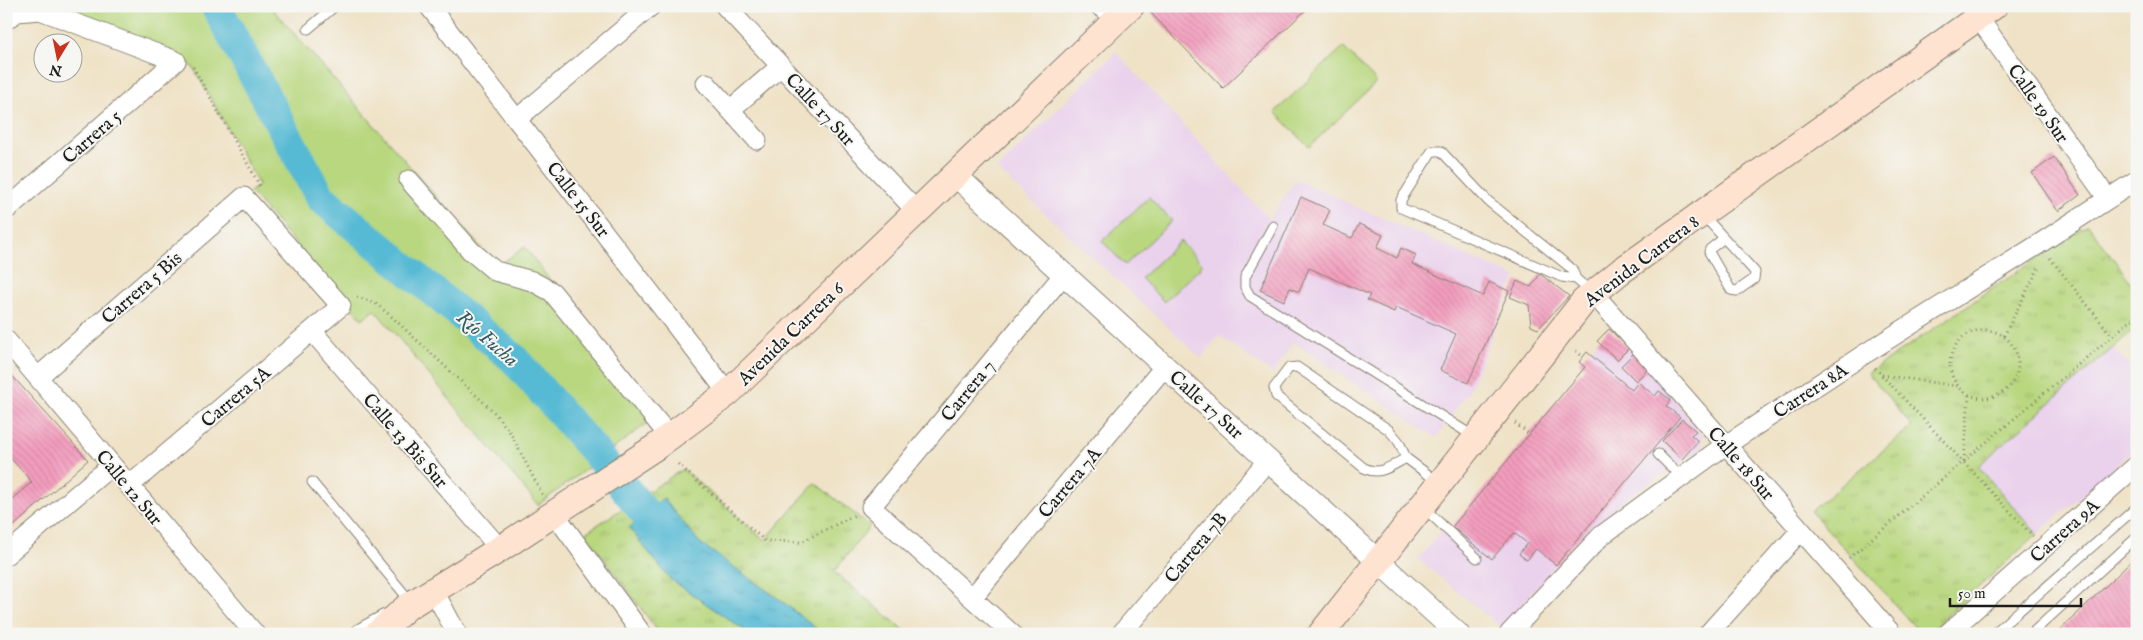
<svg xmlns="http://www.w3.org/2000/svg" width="2143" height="640" font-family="'IM FELL English',serif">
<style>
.built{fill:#ead1ec}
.grass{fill:#b8d77e;stroke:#6a7a4d}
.park{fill:url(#park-tufts);stroke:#6a7a4d}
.water{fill:url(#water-ripples);stroke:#396b78}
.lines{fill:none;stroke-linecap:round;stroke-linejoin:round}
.river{stroke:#56bad4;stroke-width:31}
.building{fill:url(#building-back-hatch)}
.service-casing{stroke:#867f71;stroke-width:11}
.minor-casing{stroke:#867f71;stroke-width:21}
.tertiary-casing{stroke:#867f71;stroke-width:24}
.secondary-casing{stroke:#867f71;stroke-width:28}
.path{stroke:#867f71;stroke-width:3;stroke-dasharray:1 4;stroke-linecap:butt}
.service{stroke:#fff;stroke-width:9}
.minor{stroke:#fff;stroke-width:19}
.tertiary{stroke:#fff;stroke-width:22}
.secondary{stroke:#fee3d1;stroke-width:26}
.labels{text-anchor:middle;stroke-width:4;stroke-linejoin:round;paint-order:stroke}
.street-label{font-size:19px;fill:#1c1c1c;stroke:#f6f6f2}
.water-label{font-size:20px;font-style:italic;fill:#335b66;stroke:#f6f6f2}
</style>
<defs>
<pattern id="park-tufts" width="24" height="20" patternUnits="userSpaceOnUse" patternTransform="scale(1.25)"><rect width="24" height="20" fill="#b8d77e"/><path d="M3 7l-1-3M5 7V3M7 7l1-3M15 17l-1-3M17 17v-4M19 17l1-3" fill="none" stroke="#9eb86c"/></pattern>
<pattern id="water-ripples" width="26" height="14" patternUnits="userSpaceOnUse" patternTransform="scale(1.25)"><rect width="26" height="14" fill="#56bad4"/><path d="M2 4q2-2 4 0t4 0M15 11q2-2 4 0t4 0" fill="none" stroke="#4a9fb5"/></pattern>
<pattern id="building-back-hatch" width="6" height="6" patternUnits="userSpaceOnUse" patternTransform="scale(1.25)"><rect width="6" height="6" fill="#f39dbd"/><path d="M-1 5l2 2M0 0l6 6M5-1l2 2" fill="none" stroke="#d087a2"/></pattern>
</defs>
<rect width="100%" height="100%" fill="#f6f6f2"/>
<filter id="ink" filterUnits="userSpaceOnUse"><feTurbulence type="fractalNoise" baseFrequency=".02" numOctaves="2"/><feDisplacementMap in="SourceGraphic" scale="10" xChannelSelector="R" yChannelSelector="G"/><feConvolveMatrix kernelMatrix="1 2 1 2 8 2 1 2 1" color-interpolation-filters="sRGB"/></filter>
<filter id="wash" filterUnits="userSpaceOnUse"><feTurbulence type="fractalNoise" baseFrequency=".0096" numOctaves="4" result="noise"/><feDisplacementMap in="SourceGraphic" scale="20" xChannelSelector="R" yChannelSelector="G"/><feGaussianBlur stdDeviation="1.12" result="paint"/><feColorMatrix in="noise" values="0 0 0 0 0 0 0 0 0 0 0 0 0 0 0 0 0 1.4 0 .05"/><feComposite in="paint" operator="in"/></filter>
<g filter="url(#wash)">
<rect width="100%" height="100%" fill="#efe2c6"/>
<path class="built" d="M1116 52 1269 219 1296 180 1516 277 1469 391 1436 438 1293 342 1273 374 1219 336 1201 358 997 169Z
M1609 329 1649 368 1701 433 1703 441 1702 447 1696 453 1624 499 1577 545 1574 543 1502 628 1418 559 1448 523 1452 527 1585 367 1579 362Z
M2113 348 2137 375V448L2037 534 1977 466Z"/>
<path class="grass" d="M41 6H270L497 266 525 247 653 419 538 505 375 310 362 319 250 192 259 185 193 67Z
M1343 47 1377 82 1309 147 1275 112Z
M1149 197 1172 221 1125 265 1102 241Z
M1180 241 1203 265 1164 302 1141 278Z"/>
<path class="park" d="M2088 224 2137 291V327L1978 466 2037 534 1927 634H1921L1811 511 1912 426 1868 373Z
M683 469 765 540 815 483 870 526 834 572 909 634H660L585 533Z"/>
<path class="water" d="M663 498 700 543 783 602 823 634H750L670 579 629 528Z"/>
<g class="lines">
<path class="river" d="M216 6 321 198 513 358 591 447 660 531 672 544"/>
</g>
<g id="blocks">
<path class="building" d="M1158 6H1310L1223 88 1151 13Z
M2054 157 2080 195 2058 211 2032 173Z
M1301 197 1330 210 1323 225 1352 238 1359 224 1383 235 1377 248 1397 258 1401 248 1416 255 1412 264 1483 296 1489 282 1509 291 1468 383 1440 370 1456 334 1396 307 1394 312 1367 300 1370 295 1309 268 1299 292 1290 288 1284 301 1260 290Z
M1540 274 1569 296 1538 329 1531 326 1529 305 1510 297 1517 281 1531 287Z
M1609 329 1629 348 1617 360 1597 341Z
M1587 352 1632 390 1638 382 1655 396 1659 391 1671 400 1666 406 1680 417 1556 565 1536 549 1527 560 1519 554 1527 543 1514 533 1492 559 1452 527 1585 367 1579 362Z
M1634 353 1649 368 1636 381 1621 366Z
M6 369 88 460 6 533V504L32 482 6 453Z
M1682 419 1696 431 1691 435 1698 441 1682 459 1662 441Z
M2137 556V634H2105L2102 631 2099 634H2056Z"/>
</g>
</g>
<g filter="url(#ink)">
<use href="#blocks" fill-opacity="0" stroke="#867f71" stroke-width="1"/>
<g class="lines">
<g class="service-casing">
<path id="service" d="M308 29 335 6
M1704 216 1755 272 1754 279 1737 291 1731 290 1709 252 1710 249 1724 238
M1273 226 1245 277V287L1250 296 1473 436
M1576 279 1562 277 1401 208V200L1432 151H1441L1488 201 1572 269 1576 279 1591 292
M1658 454 1681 477
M1406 458C1391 466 1380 476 1364 468L1276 396 1274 388 1289 368 1297 367 1389 430 1399 442 1406 458 1438 482
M312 482 411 602
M1424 508 1477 558
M1993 634 2137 507
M2031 634 2137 537"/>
</g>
<g class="minor-casing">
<path id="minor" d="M429 6 728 393
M725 6 917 212
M1970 6 2108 199
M6 20 17 12 40 10 176 61 6 210
M706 83 757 140
M730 110 781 66
M517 119 651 6
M409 180 471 251 495 271 532 281 552 292 661 426 668 438
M1593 293 1892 634
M312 331 500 549
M6 340 255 634
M38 377 244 197 341 306 129 486
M554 513 642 634
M6 555 112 465
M434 591 457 634
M972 598 1165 366
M359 634 386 619
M1012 634 871 507 1064 274
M1121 634 1268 460
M1509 634 1601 536 1717 451 1863 355 2039 244 2137 180
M1708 634 1801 530
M1947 634 2137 465"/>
</g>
<g class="tertiary-casing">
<path id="tertiary" d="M1102 6 1122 15
M955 175 1458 634"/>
</g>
<g class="secondary-casing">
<path id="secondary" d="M377 634 407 607 500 549 657 446 728 393 1131 6
M1321 634 1584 301 1621 271 1994 6"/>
</g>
<path class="path" d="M193 67 260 186
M2050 258 2112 336
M357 297 375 303 392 317 493 411 510 432 543 496
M1950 364a34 34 0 1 1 68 0a34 34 0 1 1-68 0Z
M2004 336 2040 265
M1576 351 1583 357
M1875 368 2033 536
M1882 375 1957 386
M1515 423 1529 434
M1964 461 1969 395
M678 464 765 541 801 542 857 514
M1849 558 2137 315"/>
<use href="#service" class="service"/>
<use href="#minor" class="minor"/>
<use href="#tertiary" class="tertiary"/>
<use href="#secondary" class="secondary"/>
</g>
</g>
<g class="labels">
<g class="street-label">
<text transform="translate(2039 103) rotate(55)" y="7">Calle 19 Sur</text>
<text transform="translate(821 109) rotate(47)" y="7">Calle 17 Sur</text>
<text transform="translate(91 136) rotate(-41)" y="7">Carrera 5</text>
<text transform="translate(579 199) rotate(52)" y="7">Calle 15 Sur</text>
<text transform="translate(1641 260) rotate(-37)" y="7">Avenida Carrera 8</text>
<text transform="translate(141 287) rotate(-41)" y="7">Carrera 5 Bis</text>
<text transform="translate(790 333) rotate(-44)" y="7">Avenida Carrera 6</text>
<text transform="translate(967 390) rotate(-51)" y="7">Carrera 7</text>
<text transform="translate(1810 390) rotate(-33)" y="7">Carrera 8A</text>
<text transform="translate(235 396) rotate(-40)" y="7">Carrera 5A</text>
<text transform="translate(1207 404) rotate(42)" y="7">Calle 17 Sur</text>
<text transform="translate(406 440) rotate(49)" y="7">Calle 13 Bis Sur</text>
<text transform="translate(1742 463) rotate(49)" y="7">Calle 18 Sur</text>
<text transform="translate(1069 482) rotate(-50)" y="7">Carrera 7A</text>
<text transform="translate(130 487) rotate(50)" y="7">Calle 12 Sur</text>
<text transform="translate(2064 530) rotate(-42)" y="7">Carrera 9A</text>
<text transform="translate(1195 547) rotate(-50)" y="7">Carrera 7B</text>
</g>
<g class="water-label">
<text transform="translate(488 338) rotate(41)" y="7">Río Fucha</text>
</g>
</g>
<rect width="2143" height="640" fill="none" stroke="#f6f6f2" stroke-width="25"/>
<g transform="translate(58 58) rotate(190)"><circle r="24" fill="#f6f6f2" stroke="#9f9f9c"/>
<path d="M0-4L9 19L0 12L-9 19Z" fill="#c8321e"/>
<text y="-8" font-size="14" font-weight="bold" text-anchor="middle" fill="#1c1c1c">N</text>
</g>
<path d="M1950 598v8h131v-8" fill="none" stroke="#1c1c1c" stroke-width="2.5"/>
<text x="1958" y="598" font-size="15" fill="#1c1c1c" stroke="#f6f6f2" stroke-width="4" paint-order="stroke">50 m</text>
</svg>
